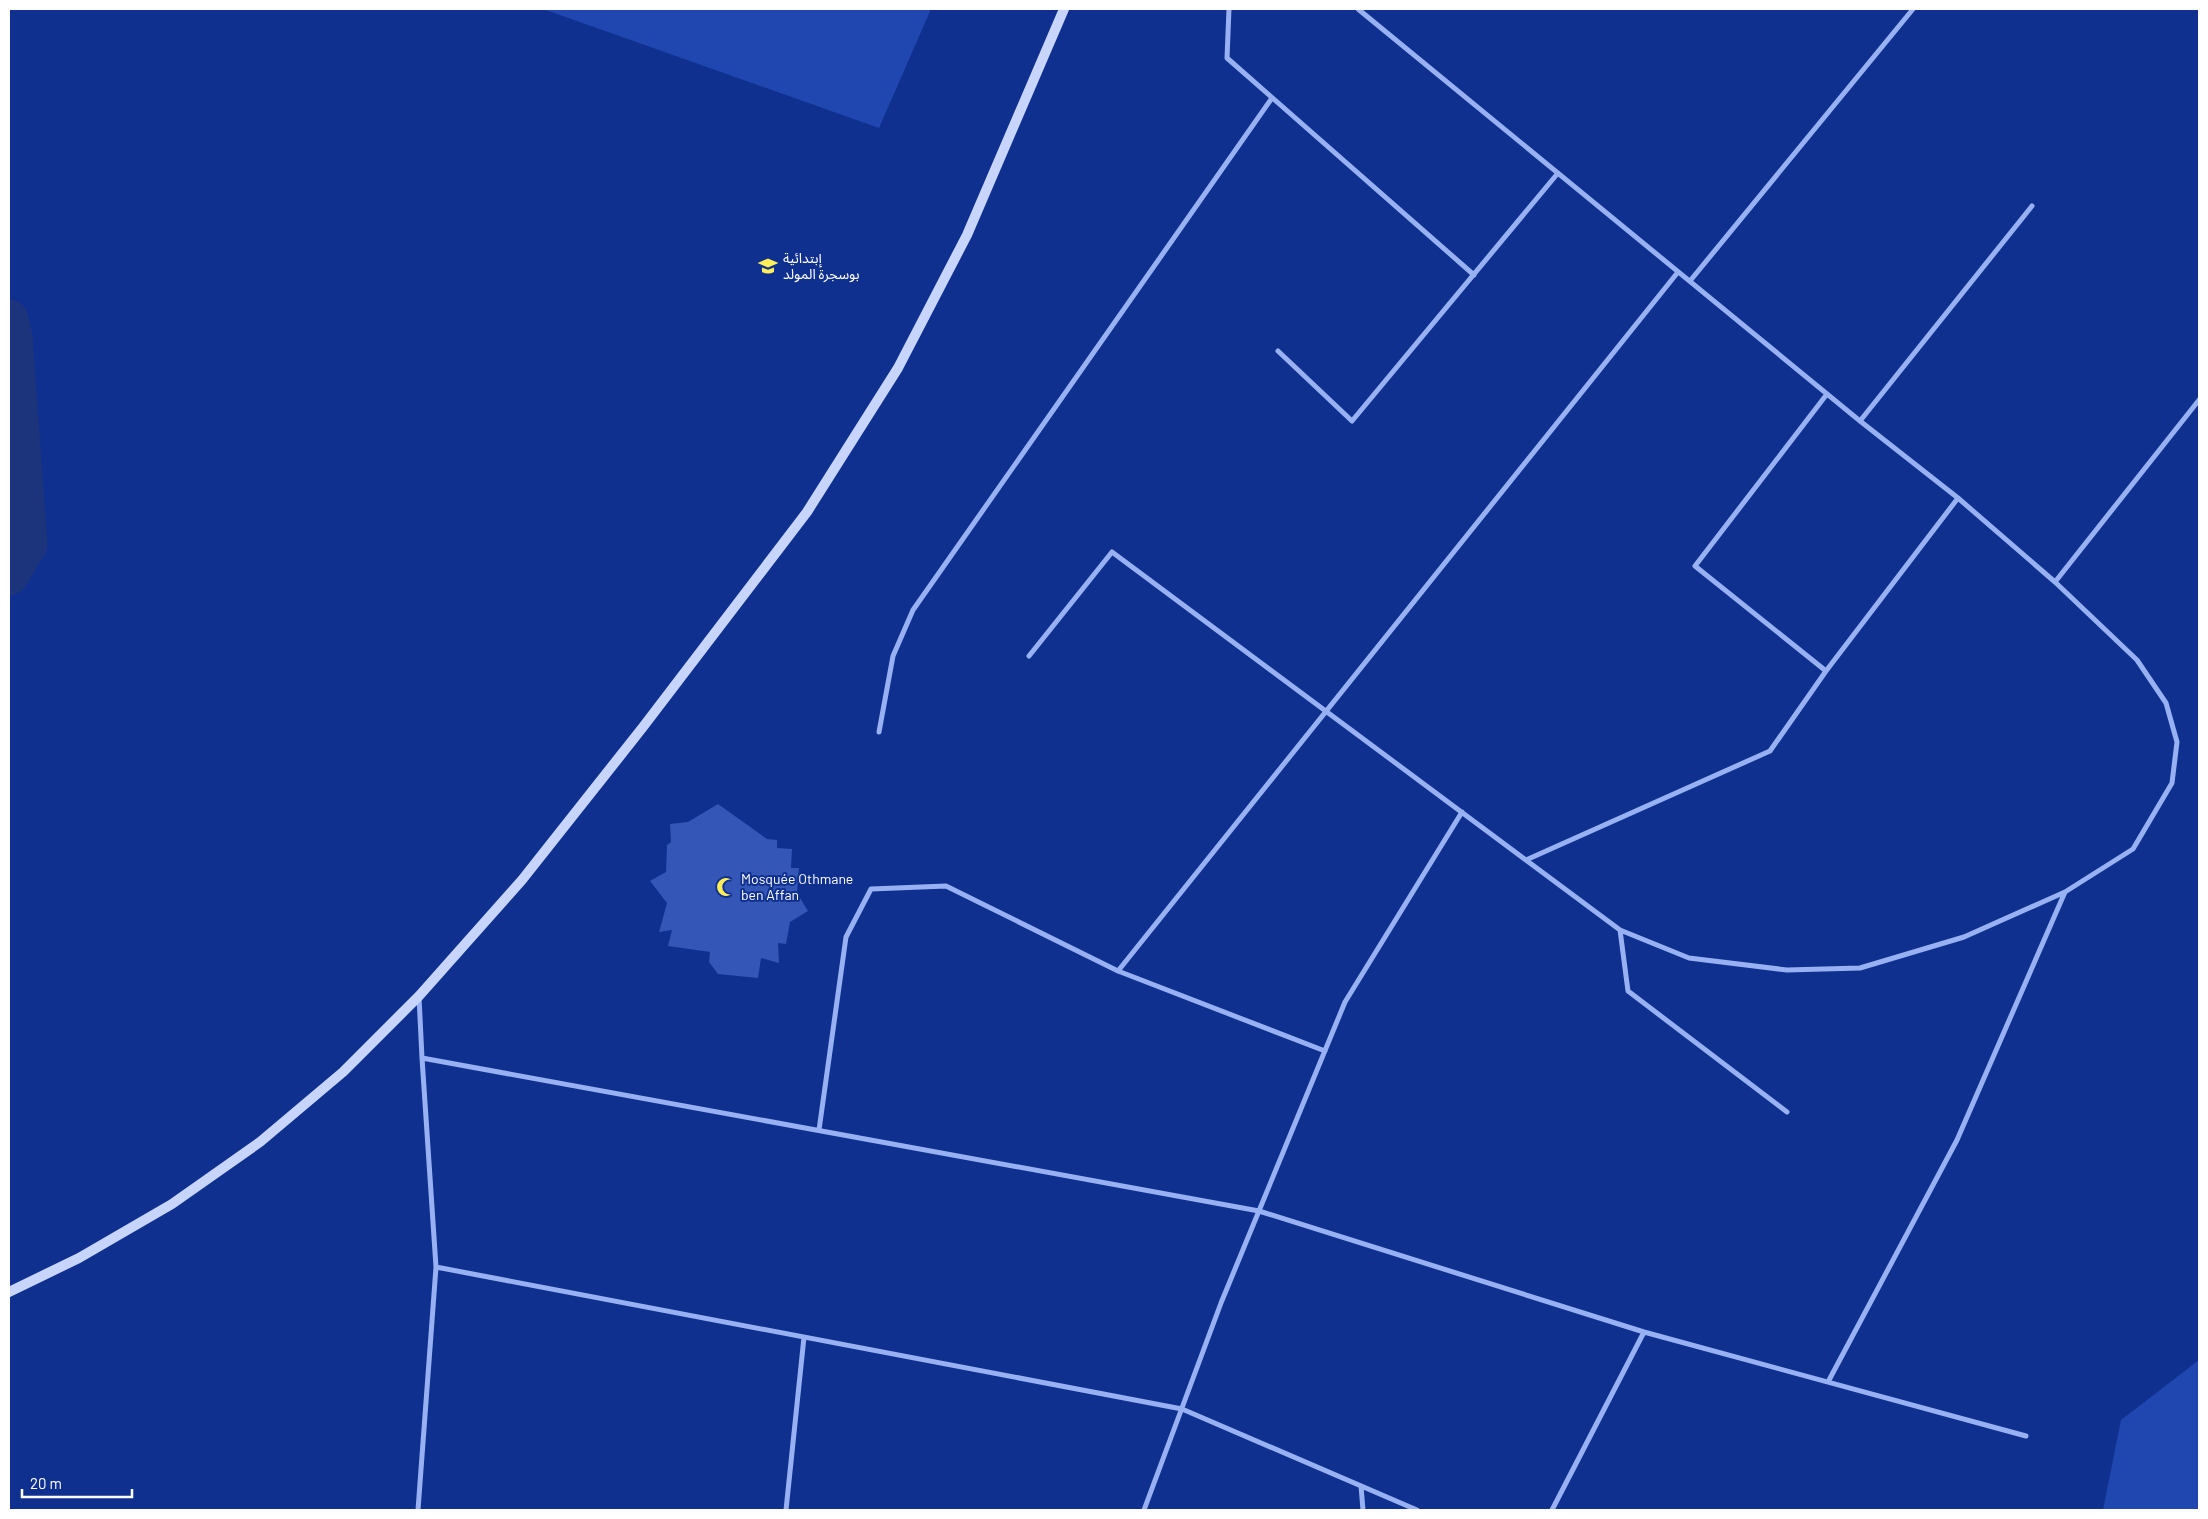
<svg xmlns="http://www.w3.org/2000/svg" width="2208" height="1519" font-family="Barlow,'Noto Sans Arabic',sans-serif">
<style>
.green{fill:#2047af}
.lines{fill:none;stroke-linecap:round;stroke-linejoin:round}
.canal{stroke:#1c347c;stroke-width:39}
.building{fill:#3356b7}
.street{stroke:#98b1f3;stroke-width:5}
.secondary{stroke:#c7d5fd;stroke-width:10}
.labels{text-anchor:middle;stroke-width:4;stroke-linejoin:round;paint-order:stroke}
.poi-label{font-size:14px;fill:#fff;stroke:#0f308f;text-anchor:start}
</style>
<rect width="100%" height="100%" fill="#0f308f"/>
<path class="green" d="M543 9H931L879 128Z
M2199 1360V1510H2103L2121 1420Z"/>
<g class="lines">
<path class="canal" d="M9 319 13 337 28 544 9 576"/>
</g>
<path class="building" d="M718 804 767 839 777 840V848L792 849 791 868H799L797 893 808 911 790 922 786 944 778 943 779 963 761 958 758 978 718 974 709 962 710 952 668 946 672 930 659 932 667 903 650 881 666 872 667 845 671 842 670 824 688 822Z"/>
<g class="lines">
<path class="street" d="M1229 9 1227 58 1474 275
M1690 281 1913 9
M1278 351 1352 421 1558 173
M1860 421 2032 206
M2055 582 2199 400
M1029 656 1112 552 1620 930 1689 958 1787 970 1860 968 1964 937 2065 892 2133 849 2172 783 2177 742 2166 703 2137 660 2055 582 1958 498 1860 421 1358 9
M1826 671 1695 566 1827 394
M879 732 893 656 913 610 1272 98
M1526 860 1770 751 1826 671 1958 498
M1620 930 1628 991 1787 1112
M1118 971 1678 272
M419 997 422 1058 1259 1211 1644 1332 2026 1436
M819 1130 846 937 871 889 946 886 1118 971 1325 1051
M436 1267 1182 1409 1417 1510
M1828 1382 1957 1140 2065 892
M1361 1486 1363 1510
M418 1510 436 1267 422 1058
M786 1510 804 1337
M1144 1510 1221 1303 1345 1002 1462 812
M1552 1510 1644 1332"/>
<path class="secondary" d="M9 1292 79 1258 172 1204 260 1142 343 1072 419 996 522 880 643 727 807 512 898 368 967 235 1064 9"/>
</g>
<defs>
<g id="school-bare" transform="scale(1.5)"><path d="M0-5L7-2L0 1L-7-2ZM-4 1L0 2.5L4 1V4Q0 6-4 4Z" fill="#ffed5a" stroke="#0f308f" stroke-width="2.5" paint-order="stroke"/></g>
<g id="mosque-bare" transform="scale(1.5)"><path d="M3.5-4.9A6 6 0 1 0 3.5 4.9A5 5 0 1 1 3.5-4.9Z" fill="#ffed5a" stroke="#0f308f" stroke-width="2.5" paint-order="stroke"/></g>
</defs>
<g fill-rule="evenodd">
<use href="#school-bare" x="768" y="266"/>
<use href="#mosque-bare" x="726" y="887"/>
</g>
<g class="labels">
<g class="poi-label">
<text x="783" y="263">إبتدائية<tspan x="783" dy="16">بوسجرة المولد</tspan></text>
<text x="741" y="884">Mosquée Othmane<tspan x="741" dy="16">ben Affan</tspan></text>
</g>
</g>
<rect width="2208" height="1519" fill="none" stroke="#ffffff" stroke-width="20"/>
<path d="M22 1489v8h110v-8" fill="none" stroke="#ffffff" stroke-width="2.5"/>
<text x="30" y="1489" font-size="15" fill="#ffffff" stroke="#0f308f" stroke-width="4" paint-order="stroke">20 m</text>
</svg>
